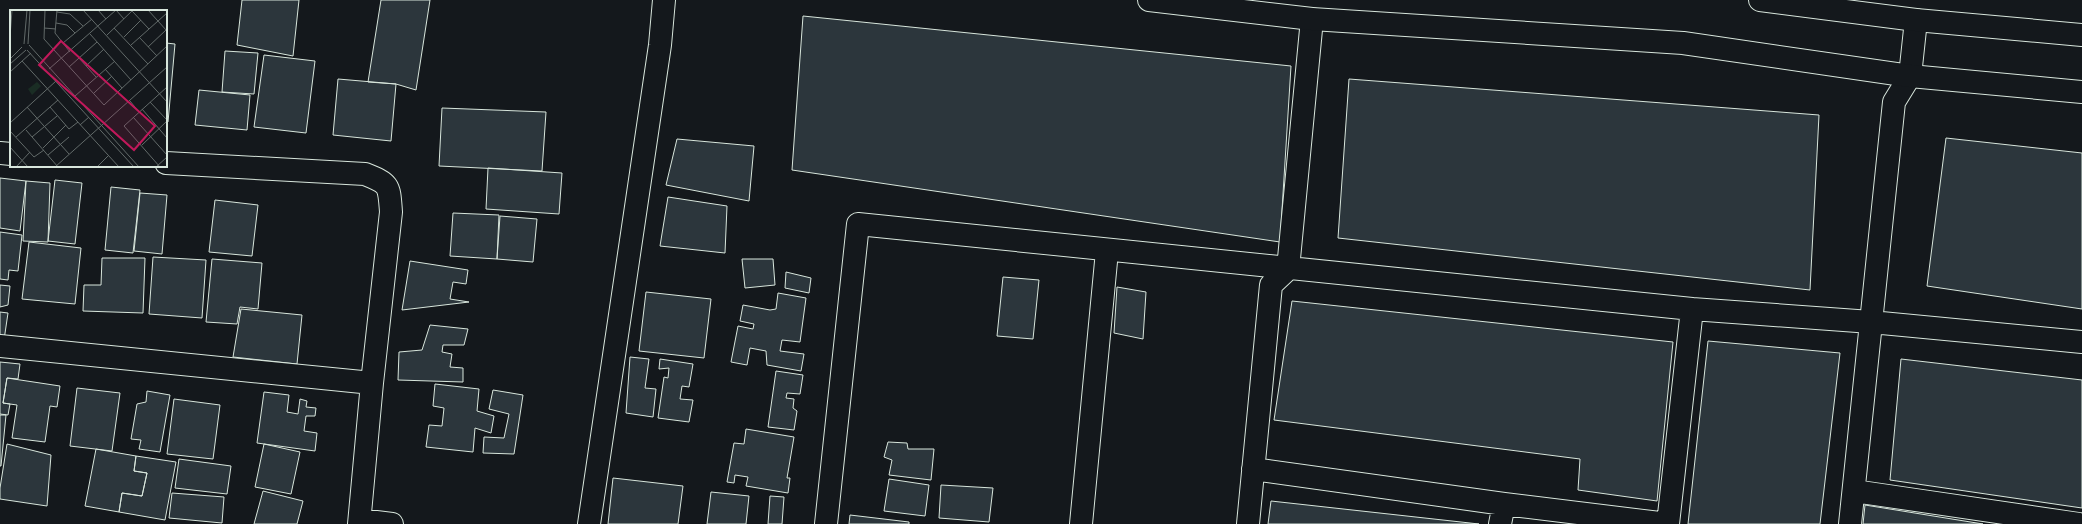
<svg xmlns="http://www.w3.org/2000/svg" width="2082" height="524" font-family="Quicksand,sans-serif">
<style>
.building{fill:#2c363c;stroke:#d8e6dc}
.lines{fill:none;stroke-linecap:round;stroke-linejoin:round}
.minor-casing{stroke:#d8e6dc;stroke-width:24}
.tertiary-casing{stroke:#d8e6dc;stroke-width:24}
.minor{stroke:#14181c;stroke-width:22}
.tertiary{stroke:#14181c;stroke-width:22}
.inset-road{fill:none;stroke:#626a69;stroke-width:1}
.view{fill:#c2185b;fill-opacity:0.15;stroke:#c2185b;stroke-width:2}
.inset-edge{fill:none;stroke:#d8e6dc;stroke-width:2}
</style>
<rect width="100%" height="100%" fill="#14181c"/>
<path class="building" d="M242 0H299L293 56 237 45Z
M381 0H430L416 90 396 84 368 82Z
M803 16 1291 66 1280 242 792 170Z
M166 43 175 44 168 122H166Z
M225 51 258 53 254 94 222 92Z
M264 55 315 61 306 133 254 127Z
M338 79 396 84 391 141 333 135Z
M1349 79 1819 115 1810 290 1338 238Z
M199 90 250 95 247 130 195 125Z
M442 108 546 112 542 171 439 166Z
M1946 138 2082 153V309L1927 286Z
M677 139 754 146 749 201 666 185Z
M488 168 562 173 559 214 486 209Z
M0 178 26 181 20 231 0 228Z
M55 180 82 183 75 244 48 241Z
M26 181 50 183 48 242 23 241Z
M111 187 140 190 133 253 105 250Z
M140 193 167 195 162 254 134 251Z
M668 197 727 206 725 253 660 246Z
M215 200 258 205 252 256 209 252Z
M453 213 499 215 497 259 450 256Z
M500 216 537 219 533 262 497 259Z
M0 232 22 235 18 271 9 270 8 280 0 279Z
M29 242 81 248 75 304 22 299Z
M153 257 206 260 202 318 149 314Z
M102 258H145L143 313 83 311 84 285H101Z
M212 259 262 263 258 309 240 307 237 324 206 322Z
M742 259H773L775 285 745 288Z
M410 261 468 270 466 284 453 282 450 299 469 302 402 310Z
M786 272 811 278 809 293 785 288Z
M1003 277 1039 280 1033 339 997 336Z
M0 285 10 286 8 305 0 307Z
M1117 287 1146 292 1143 339 1114 333Z
M646 292 711 299 704 358 639 351Z
M778 293 806 298 800 342 782 340 780 351 804 354 801 371 767 365 766 351 750 348 747 365 731 362 738 326 753 329 754 324 740 321 743 305 770 310 776 309Z
M1292 301 1673 342 1657 501 1578 490 1580 459 1274 420Z
M241 309 302 315 297 364 233 357Z
M0 312 8 313 4 340H0Z
M430 325 468 329 464 345H443L442 352 452 354 450 367 463 368V382L398 380 399 352 422 350Z
M1708 341 1840 353 1820 524H1688Z
M630 357 649 359 645 388 656 389 653 417 626 413Z
M660 359 693 364 689 387 682 386 680 399 693 400 689 422 658 418 664 377 668 378 669 368 659 369Z
M1901 359 2082 380V508L1890 480Z
M0 362 20 364 18 379 7 378 3 403 10 404 8 415 0 414Z
M776 371 803 375 800 394 787 393 786 398 794 399 793 408 797 411 794 430 768 427Z
M7 378 60 386 57 407 50 406 45 442 12 438 17 405 3 403Z
M435 384 479 389 477 411 494 416 491 433 475 428 473 452 426 447 429 425 442 426 444 408 433 406Z
M77 388 120 393 112 451 70 446Z
M493 390 523 395 514 454 483 453 484 437 504 438 509 414 489 409Z
M147 391 170 395 160 452 139 449 141 440 131 439 137 404 146 402Z
M264 392 289 395 287 412 298 414 300 399 307 401 306 407 316 408 315 416H306L304 431 317 433 315 451 257 443Z
M174 399 220 405 213 459 167 454Z
M0 415H6L1 466H0Z
M746 429 794 437 787 478H790L788 493 746 486 748 477 735 475 734 483 727 482 734 443 744 444Z
M888 442 907 443 908 449H934L931 480 889 475 892 460 884 457Z
M7 444 51 455 47 506 0 499V488Z
M264 444 300 452 291 494 255 487Z
M96 449 136 456 134 471 147 473 142 496 122 493 119 512 85 506Z
M136 456 176 462 165 520 119 512 122 493 142 496 147 473 134 471Z
M179 459 231 466 227 494 175 488Z
M613 478 683 486 678 524H608Z
M889 479 929 485 925 516 884 511Z
M941 485 993 488 989 522 939 518Z
M263 491 303 501 297 524H254Z
M711 492 749 496 746 524H707Z
M172 493 224 497 222 523 169 518Z
M770 496 784 497 782 524H768Z
M1271 501 1479 524H1268Z
M1865 505 1983 524H1863Z
M850 515 909 522V524H849Z"/>
<g class="lines">
<g class="minor-casing">
<path id="minor" d="M0 153 11 154
M166 163 365 174C390 184 389 185 391 212L372 383 359 524
M0 346 372 383
M1253 469 1504 504 1668 524
M1854 491 2079 524
M360 520 392 524
M589 524 660 45 664 0
M826 524 858 224 1692 309 1871 322 2082 342
M1081 524 1107 251
M1248 524 1271 285 1288 269 1312 19
M1500 524 1504 504
M1668 524 1692 309
M1850 524 1894 102 1910 76 1916 20"/>
</g>
<g class="tertiary-casing">
<path id="tertiary" d="M1149 0 1312 19 1683 43 1910 76 2082 92
M1760 0 1916 20 2082 35"/>
</g>
<use href="#minor" class="minor"/>
<use href="#tertiary" class="tertiary"/>
</g>
<g transform="translate(10 10)">
<rect width="157" height="157" fill="#14181c"/>
<path d="M27 72 31 76 22 85 18 79Z" fill="#1a2d24"/>
<path class="inset-road" d="M35 0 34 29 94 95 157 36M47 0 45 23 60 42M73 0 157 92M88 0 96 9M138 0 157 21M122 1 139 19M47 2 60 4 73 16M46 13 57 15 65 23M34 18 46 19M104 18 138 54M80 24 121 70M97 25 123 0M0 27 2 0M114 27 131 10M129 27 147 46M53 33 82 9M14 34 17 0M18 34 20 0M19 35 129 157M121 35 157 3M138 37 156 20M17 40 124 157M69 48 86 67M0 49 12 37M12 51 109 157M0 54 16 40M76 56 94 39M59 57 87 32M39 59 106 0 114 9M95 59 112 78M0 62 21 43M84 83 102 66M65 86 105 51M120 91 129 102M140 92 157 110M17 97 59 144M40 97 59 119 68 112M132 99 157 128M123 107 157 145M0 113 46 71M70 115 79 107M16 120 48 157M0 121 24 147 34 140M6 127 48 90M22 127 47 106M132 135 157 111M0 137 18 157M33 138 56 115M38 145 59 127M6 157 20 142M45 157 157 57M87 157 98 146M146 157 157 147M150 157 114 116 157 77"/>
<path class="view" d="M51 31 145 116 124 140 29 55Z"/>
<rect width="157" height="157" class="inset-edge"/>
</g>
</svg>
